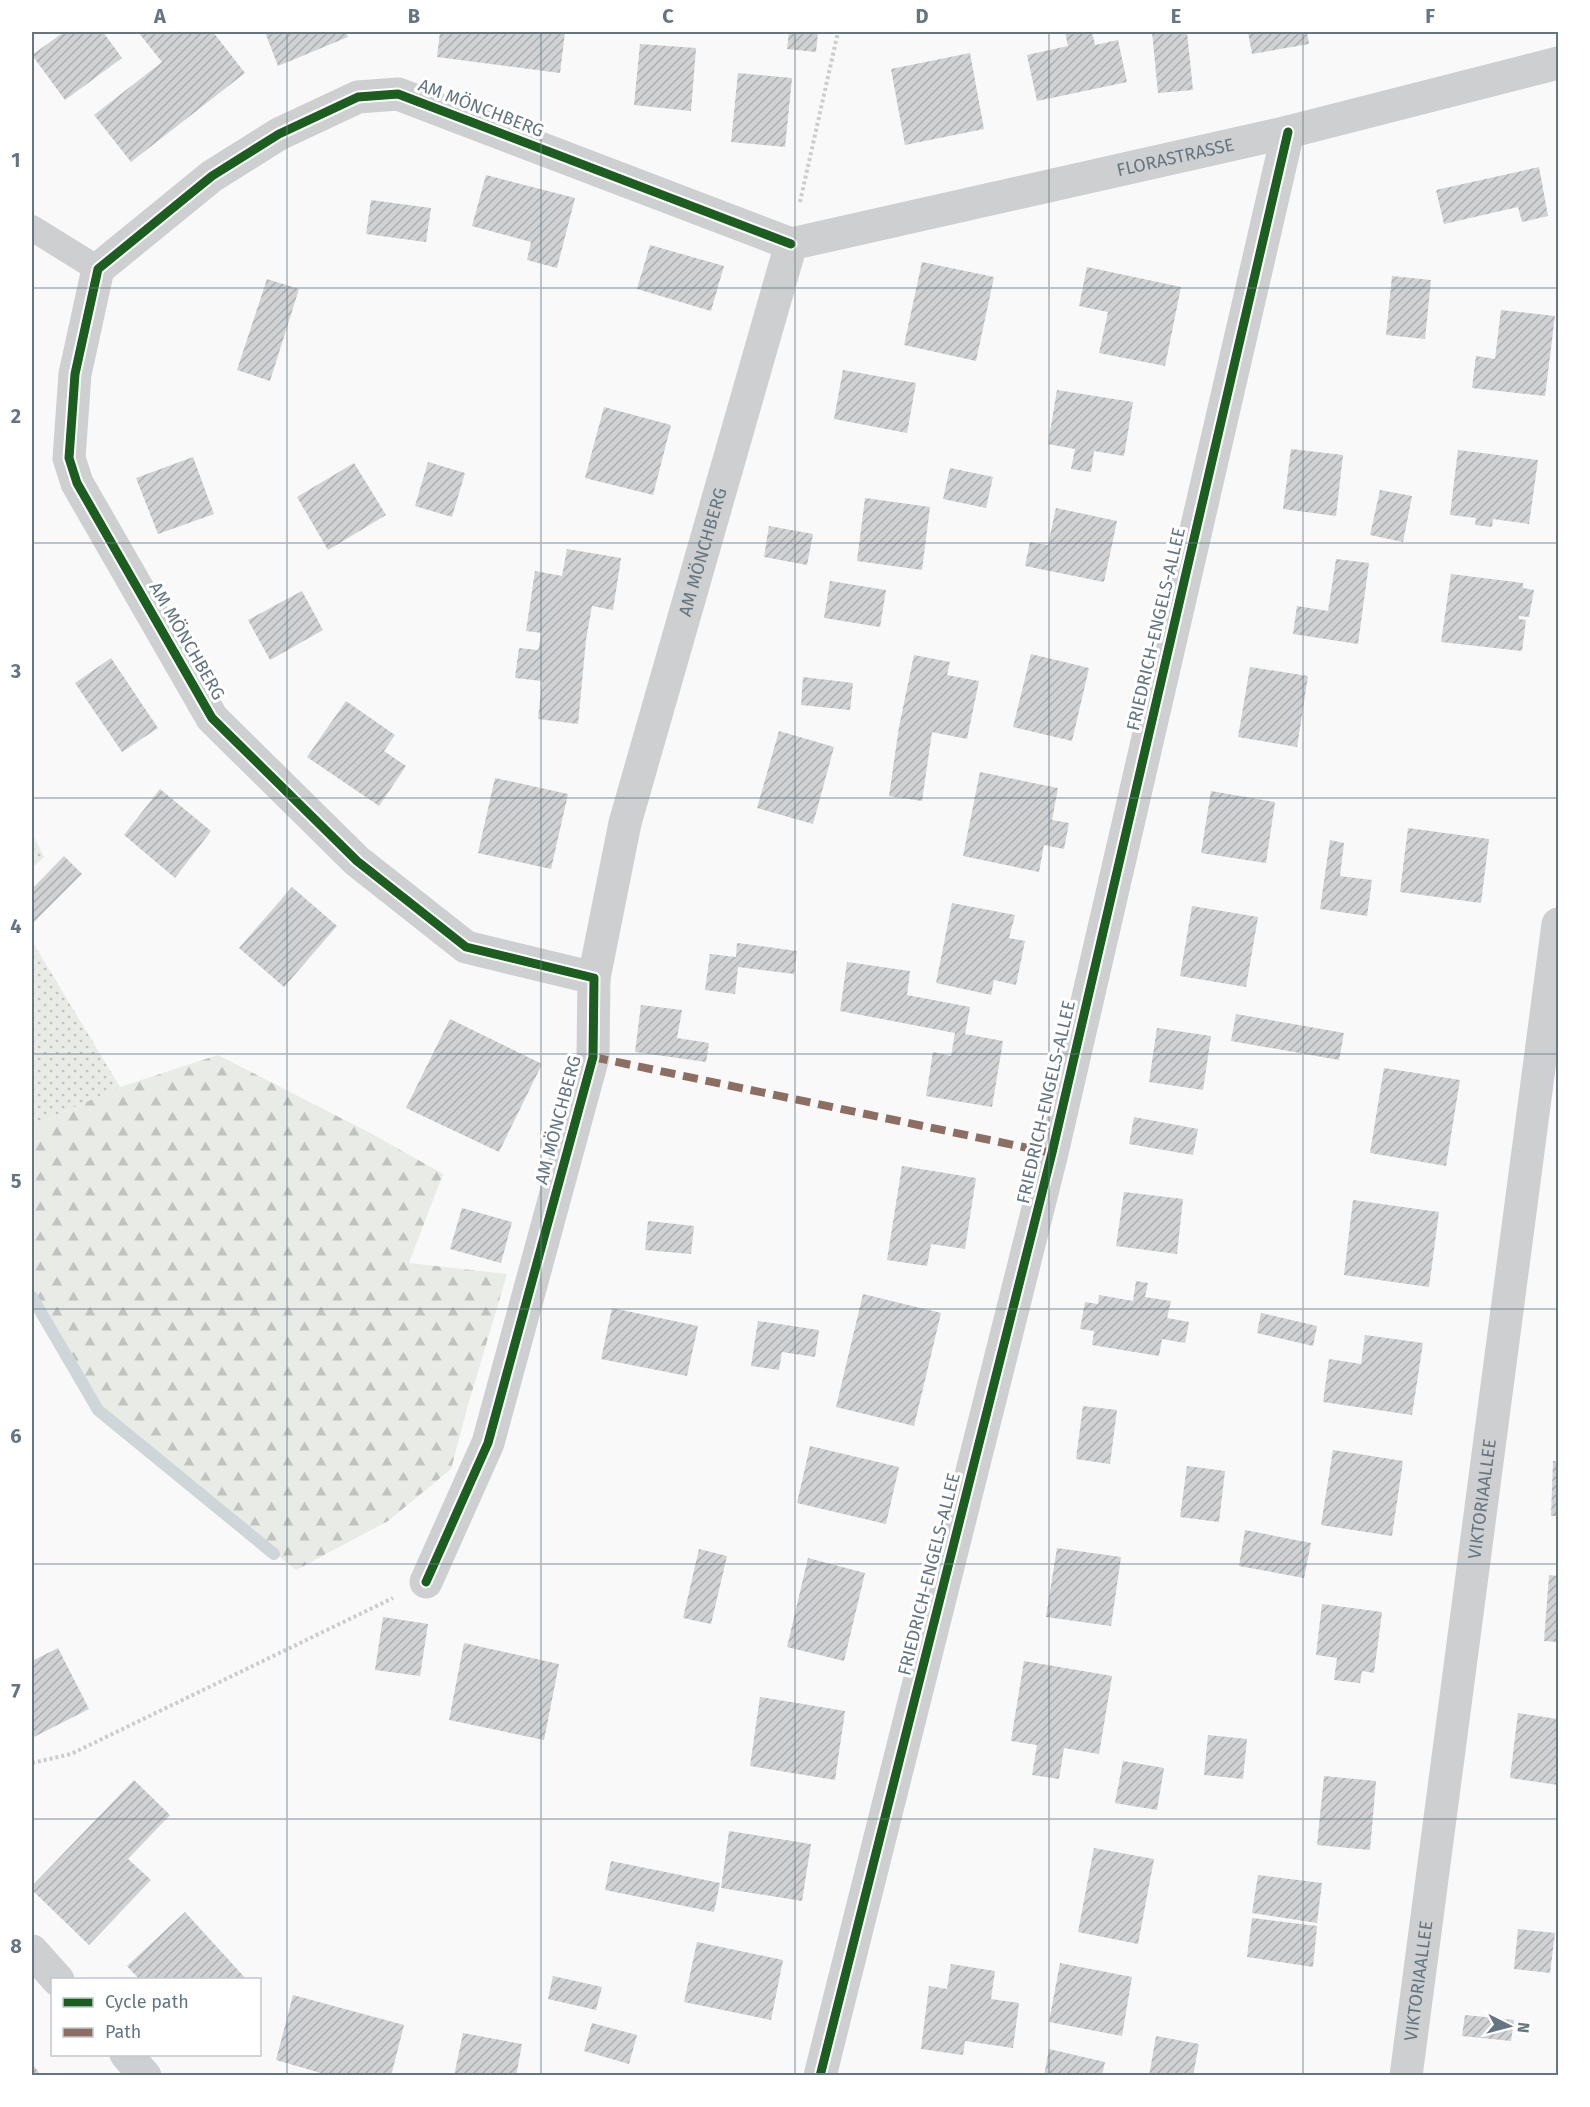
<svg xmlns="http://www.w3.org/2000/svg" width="1590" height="2107" font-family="'Fira Sans',sans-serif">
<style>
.grass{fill:url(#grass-dots)}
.forest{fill:url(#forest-firs)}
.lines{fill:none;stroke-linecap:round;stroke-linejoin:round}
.stream{stroke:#ced6d9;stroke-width:12}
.building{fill:url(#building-hatch)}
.path{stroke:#cbcccd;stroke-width:4;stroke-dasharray:3 3;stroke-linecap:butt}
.service{stroke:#cecfd0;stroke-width:26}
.minor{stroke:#cecfd0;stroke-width:33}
.quiet{stroke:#8d6e63;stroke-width:8;stroke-dasharray:15 8;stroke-linecap:butt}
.cycleway-casing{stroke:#fff;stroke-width:13}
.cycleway{stroke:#1b5e20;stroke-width:9}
.grid{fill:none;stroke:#657683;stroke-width:1.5;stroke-opacity:0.55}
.labels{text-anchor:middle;stroke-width:6;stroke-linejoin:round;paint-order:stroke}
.street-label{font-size:18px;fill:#657683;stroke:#fff}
.neatline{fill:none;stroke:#657683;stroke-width:2}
.grid-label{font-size:20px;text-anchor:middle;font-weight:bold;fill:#657683}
</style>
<defs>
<pattern id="grass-dots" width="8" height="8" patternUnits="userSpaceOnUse" patternTransform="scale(1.5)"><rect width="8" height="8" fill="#e8ebe6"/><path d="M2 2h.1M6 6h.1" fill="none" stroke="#c0c3c0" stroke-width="1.8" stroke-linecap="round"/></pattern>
<pattern id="forest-firs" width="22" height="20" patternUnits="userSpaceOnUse" patternTransform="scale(1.5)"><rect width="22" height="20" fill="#e8ebe6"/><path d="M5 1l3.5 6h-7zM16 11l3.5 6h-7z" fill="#c0c3c0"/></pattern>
<pattern id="building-hatch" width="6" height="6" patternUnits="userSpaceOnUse" patternTransform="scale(1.5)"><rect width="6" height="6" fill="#d0d2d3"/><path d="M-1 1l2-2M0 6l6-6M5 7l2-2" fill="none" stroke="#acafb1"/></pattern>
</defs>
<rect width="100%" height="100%" fill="#f9f9f9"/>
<path class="grass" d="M32 833 44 857 32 868Z
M32 941 120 1087 32 1126Z"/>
<path class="forest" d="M218 1055 374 1135 443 1174 409 1263 507 1274 468 1405 451 1469 388 1521 296 1570 98 1410 32 1297V1126L120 1087Z"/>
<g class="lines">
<path class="stream" d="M32 1297 98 1410 274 1554"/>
</g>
<path class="building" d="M64 32H103L122 58 65 100 32 55Z
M138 32H213L245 73 131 162 94 115 162 62Z
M265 32H346L348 37 278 66Z
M440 32H565L560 73 437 57Z
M789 32H818L816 52 787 49Z
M1065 32H1092L1095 45 1118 40 1127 82 1037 101 1027 55 1068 46Z
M1152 32H1187L1193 90 1158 93Z
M1248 32H1307L1309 44 1252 54Z
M640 44 696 48 691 111 634 105Z
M970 53 984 129 905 145 891 69Z
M738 73 792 78 785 147 731 142Z
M1539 167 1548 216 1522 222 1518 207 1444 224 1436 190Z
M486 175 575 198 557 268 527 260 531 242 472 226Z
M371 200 431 208 426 242 366 234Z
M650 245 724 266 711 311 637 289Z
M922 262 994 277 976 361 904 345Z
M1087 267 1181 287 1165 366 1099 353 1108 312 1079 306Z
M1392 276 1431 280 1425 339 1386 335Z
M267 279 299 289 270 381 237 370Z
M1501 310 1555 316 1545 396 1472 388 1476 356 1495 359Z
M843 370 916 383 907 433 834 419Z
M1057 390 1133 402 1124 456 1094 451 1091 472 1071 469 1075 449 1048 444Z
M604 407 671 425 653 495 585 478Z
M1291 449 1343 455 1336 516 1283 509Z
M1458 450 1538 460 1529 524 1493 519 1492 527 1475 525 1476 518 1450 515Z
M193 457 214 514 158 534 136 478Z
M428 462 465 473 452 517 415 506Z
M354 463 386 515 328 550 297 497Z
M950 468 993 477 986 508 943 499Z
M1380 490 1412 496 1403 542 1370 535Z
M865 498 930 507 922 570 857 561Z
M1056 508 1117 521 1104 582 1025 566 1030 542 1048 545Z
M769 526 813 534 807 565 764 557Z
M567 549 621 558 613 610 592 606 586 640 578 724 538 719 542 681 515 678 519 648 538 650 542 633 526 631 535 571 562 576Z
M1336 559 1369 563 1358 644 1293 634 1297 606 1328 611Z
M1451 574 1523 583V588L1534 590 1529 617 1519 616V619L1526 620 1522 651 1441 642Z
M830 581 886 590 880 627 824 618Z
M302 591 323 630 270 660 248 620Z
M1031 654 1089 668 1072 741 1013 727Z
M914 655 950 662 947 675 979 681 967 739 932 732 922 801 889 796 899 727Z
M111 658 158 728 122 752 75 683Z
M1250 667 1308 676 1297 747 1238 737Z
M803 677 853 683 850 710 801 705Z
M346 701 395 735 384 751 406 766 379 806 307 757Z
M779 731 834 747 813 824 757 808Z
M980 772 1058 788 1052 820 1069 823 1064 849 1044 845 1039 872 963 856Z
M495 778 568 794 551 869 478 853Z
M160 789 211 831 175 878 124 835Z
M1211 791 1275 802 1266 863 1201 853Z
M1408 828 1489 839 1481 903 1400 892Z
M1330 840 1344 843 1340 876 1372 880 1367 916 1320 909Z
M64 856 82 874 32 924V889Z
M292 887 337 926 284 987 239 948Z
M952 903 1015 915 1009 938 1025 941 1016 985 994 980 991 995 936 983Z
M1192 906 1258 917 1246 987 1180 976Z
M737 943 797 951 794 974 738 967 735 994 705 990 710 954 736 957Z
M847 962 910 971 907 995 970 1007 965 1034 1003 1041 992 1107 926 1096 933 1052 951 1056 955 1033 840 1011Z
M641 1005 682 1010 677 1038 709 1043 706 1062 635 1052Z
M1236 1014 1344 1033 1339 1060 1231 1041Z
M450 1019 542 1064 499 1152 406 1108Z
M1157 1028 1211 1036 1203 1090 1149 1082Z
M1384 1068 1460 1080 1446 1166 1370 1153Z
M1134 1117 1198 1129 1193 1155 1129 1144Z
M902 1166 976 1178 965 1249 931 1244 927 1266 887 1260Z
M1124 1192 1183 1199 1177 1254 1116 1246Z
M1353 1200 1439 1212 1429 1287 1344 1275Z
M462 1208 512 1222 501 1263 450 1249Z
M648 1221 694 1226 691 1254 645 1250Z
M1136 1281 1148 1283 1145 1297 1171 1301 1167 1318 1189 1322 1185 1343 1162 1339 1159 1356 1092 1345 1094 1331 1080 1329 1085 1302 1098 1304 1099 1295 1133 1301Z
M863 1294 941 1313 914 1426 836 1407Z
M612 1308 698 1326 687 1376 601 1359Z
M1261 1313 1317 1326 1313 1346 1257 1333Z
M758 1321 819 1330 815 1357 782 1352 779 1370 751 1366Z
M1365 1335 1423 1343 1412 1415 1323 1402 1329 1359 1361 1364Z
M1083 1406 1117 1410 1110 1464 1076 1459Z
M810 1446 899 1467 886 1524 797 1503Z
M1333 1450 1403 1461 1392 1536 1321 1525Z
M1553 1461H1558V1516H1551Z
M1187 1466 1225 1471 1219 1522 1180 1517Z
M1245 1530 1311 1543 1304 1578 1239 1566Z
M1057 1548 1121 1557 1111 1626 1046 1617Z
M699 1549 727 1556 711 1624 683 1618Z
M808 1558 865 1573 844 1661 787 1647Z
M1549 1575 1558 1576V1642L1544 1641Z
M1322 1604 1382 1612 1374 1673 1362 1671 1360 1683 1334 1680 1337 1658 1316 1655Z
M383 1617 428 1624 420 1676 375 1670Z
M464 1643 559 1664 544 1740 449 1720Z
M58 1648 89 1709 32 1738V1661Z
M1024 1661 1112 1676 1099 1754 1064 1748 1059 1779 1032 1775 1037 1745 1011 1741Z
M760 1697 845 1711 835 1780 750 1766Z
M1518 1713 1558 1719V1785L1510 1778Z
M1208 1735 1247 1739 1243 1779 1204 1775Z
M1123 1761 1164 1768 1157 1810 1115 1803Z
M1324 1776 1376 1781 1370 1850 1317 1845Z
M134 1780 170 1815 128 1859 151 1880 89 1945 32 1890V1886Z
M729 1831 811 1844 802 1901 721 1888Z
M1094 1848 1154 1859 1138 1944 1078 1932Z
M611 1861 720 1883 714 1912 605 1890Z
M1258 1875 1322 1883 1317 1923 1252 1913Z
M185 1912 247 1980H140L127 1966Z
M1252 1918 1317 1926 1313 1967 1247 1957Z
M1518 1929 1555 1933 1550 1973 1514 1969Z
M697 1942 783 1960 771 2020 684 2002Z
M1060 1963 1132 1977 1122 2036 1049 2022Z
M951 1964 995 1971 991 1999 1019 2003 1013 2048 965 2041 963 2055 921 2049 929 1986 947 1989Z
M553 1976 602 1987 596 2010 548 1999Z
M293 1995 404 2025 391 2076H331L276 2060Z
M1465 2015 1514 2020 1511 2041 1462 2036Z
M592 2023 637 2035 629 2064 584 2051Z
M463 2033 522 2044 516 2076H454Z
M1156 2036 1199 2044 1193 2076H1149Z
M1049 2049 1105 2062 1102 2076H1044Z
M32 2063 41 2076H32Z"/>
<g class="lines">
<path class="path" d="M800 202 838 32
M32 1763 71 1754 393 1598"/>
<path class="service" d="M32 228 98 269"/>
<g class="minor">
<path id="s1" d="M791 244 1288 132 1558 63"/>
<path id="s2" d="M594 978 625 823 791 244"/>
<path d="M426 1582 488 1443 593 1057 594 978 466 947 357 861 212 718 77 483 69 458 75 374 98 269 212 176 279 134 358 97 398 94 791 244"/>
<path d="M32 1951 58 1980"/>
<path d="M126 2054 145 2076"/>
<path d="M820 2076 1052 1153 1288 132"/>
<path id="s3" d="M1406 2076 1558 924"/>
</g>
<path class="quiet" d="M593 1057 1052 1153"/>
<g class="cycleway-casing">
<path id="cycleway" d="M426 1582 488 1443 593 1057 594 978 466 947 357 861 212 718 77 483 69 458 75 374 98 269 212 176 279 134 358 97 398 94 791 244
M820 2076 1052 1153 1288 132"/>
</g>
<use href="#cycleway" class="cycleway"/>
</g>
<path class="grid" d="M287 32V2076M541 32V2076M795 32V2076M1049 32V2076M1303 32V2076M32 288H1558M32 543H1558M32 798H1558M32 1054H1558M32 1309H1558M32 1564H1558M32 1819H1558"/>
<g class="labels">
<g class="street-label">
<text transform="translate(481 108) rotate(21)" y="6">AM MÖNCHBERG</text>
<text dy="6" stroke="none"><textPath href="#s1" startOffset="394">FLORASTRASSE</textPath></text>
<text dy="6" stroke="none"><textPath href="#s2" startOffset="440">AM MÖNCHBERG</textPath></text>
<text transform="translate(1156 629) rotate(-77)" y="6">FRIEDRICH-ENGELS-ALLEE</text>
<text transform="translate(187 641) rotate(60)" y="6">AM MÖNCHBERG</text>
<text transform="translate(1046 1102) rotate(-77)" y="6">FRIEDRICH-ENGELS-ALLEE</text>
<text transform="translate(558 1120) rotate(-75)" y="6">AM MÖNCHBERG</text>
<text dy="6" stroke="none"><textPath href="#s3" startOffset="582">VIKTORIAALLEE</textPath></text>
<text transform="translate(929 1574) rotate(-76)" y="6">FRIEDRICH-ENGELS-ALLEE</text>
<text dy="6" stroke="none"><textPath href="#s3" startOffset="96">VIKTORIAALLEE</textPath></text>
</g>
</g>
<rect width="1590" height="2107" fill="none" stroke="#ffffff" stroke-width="66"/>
<rect x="51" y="1978" width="210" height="78" fill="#ffffff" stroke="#c1c8cd" stroke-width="1.5"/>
<rect x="63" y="1998" width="30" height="9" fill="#1b5e20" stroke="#c1c8cd" stroke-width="1.5"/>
<text x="105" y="2008" font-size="18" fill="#657683">Cycle path</text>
<rect x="63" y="2028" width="30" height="9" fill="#8d6e63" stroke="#c1c8cd" stroke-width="1.5"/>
<text x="105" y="2038" font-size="18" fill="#657683">Path</text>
<g transform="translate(1509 2026) rotate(96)" stroke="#ffffff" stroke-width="4.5" paint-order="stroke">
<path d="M0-4.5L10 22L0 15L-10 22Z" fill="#657683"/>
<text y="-9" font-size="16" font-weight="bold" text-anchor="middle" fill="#657683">N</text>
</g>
<rect x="33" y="33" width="1524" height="2041" class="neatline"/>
<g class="grid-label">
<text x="160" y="23">A</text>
<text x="414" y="23">B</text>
<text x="668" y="23">C</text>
<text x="922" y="23">D</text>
<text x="1176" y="23">E</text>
<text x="1430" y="23">F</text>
<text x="16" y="167">1</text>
<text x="16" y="423">2</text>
<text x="16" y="678">3</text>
<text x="16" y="933">4</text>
<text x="16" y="1188">5</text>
<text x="16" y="1443">6</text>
<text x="16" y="1698">7</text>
<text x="16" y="1953">8</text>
</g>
</svg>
